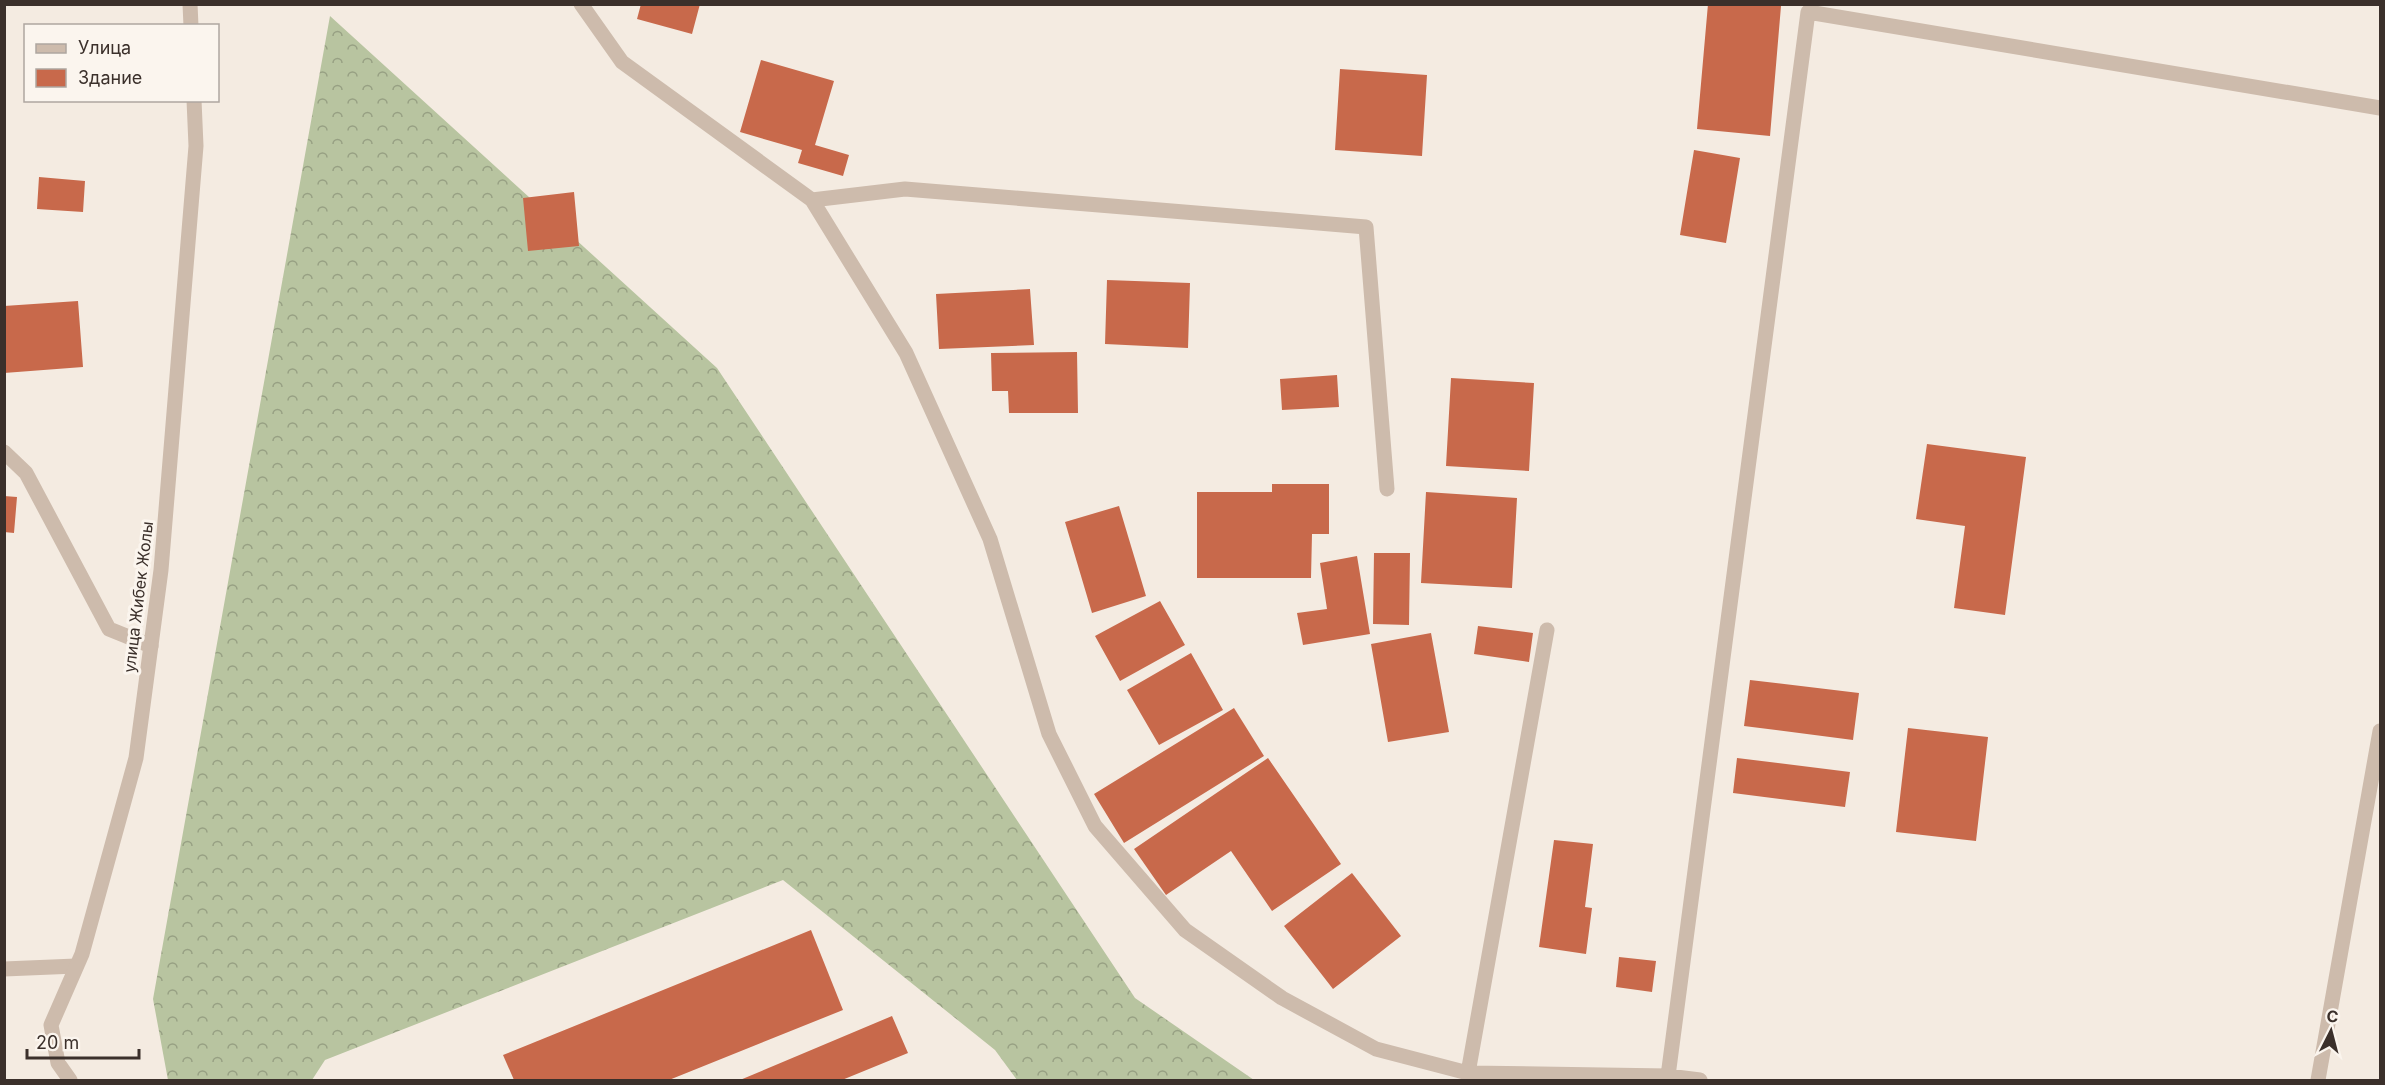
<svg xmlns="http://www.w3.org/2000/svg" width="2385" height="1085" font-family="Inter,sans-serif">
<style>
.forest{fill:url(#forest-crowns)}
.building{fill:#c8694b}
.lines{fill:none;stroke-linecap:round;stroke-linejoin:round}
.lane{stroke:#cdbbac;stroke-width:15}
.street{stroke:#cdbbac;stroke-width:15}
.labels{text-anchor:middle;stroke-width:6;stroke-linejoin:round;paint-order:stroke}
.street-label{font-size:16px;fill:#3b302b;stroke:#fbf5ee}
</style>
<defs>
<pattern id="forest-crowns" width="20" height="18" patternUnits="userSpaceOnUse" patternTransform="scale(1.5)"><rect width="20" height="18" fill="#b8c4a0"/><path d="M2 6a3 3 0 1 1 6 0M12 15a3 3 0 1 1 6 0" fill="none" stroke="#97a083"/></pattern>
</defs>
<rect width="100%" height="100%" fill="#f4ebe1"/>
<path class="forest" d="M330 16 717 368 1135 998 1254 1080H1017L995 1050 783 880 325 1060 312 1080H168L153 999Z"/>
<path class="building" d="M641 4H700L692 34 637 19Z
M1708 4 1781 6 1770 136 1697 129Z
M761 60 834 81 815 145 849 155 843 176 798 163 802 150 740 132Z
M1340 69 1427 75 1422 156 1335 150Z
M1694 150 1740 158 1726 243 1680 235Z
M39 177 85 181 83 212 37 209Z
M574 192 579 246 528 251 523 198Z
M1107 280 1190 283 1188 348 1105 344Z
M1030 289 1034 345 939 349 936 294Z
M78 301 83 367 4 373V306Z
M1077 352 1078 413H1009L1008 391H992L991 353Z
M1337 375 1339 407 1282 410 1280 379Z
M1451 378 1534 383 1529 471 1446 466Z
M1927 444 2026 457 2005 615 1954 608 1965 526 1916 519Z
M1272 484H1329V534H1312L1311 578H1197V492H1272Z
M1426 492 1517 498 1512 588 1421 583Z
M4 496 17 497 14 533 4 532Z
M1119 506 1146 596 1092 613 1065 522Z
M1374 553H1410L1409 625 1373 624Z
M1357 556 1370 634 1303 645 1297 613 1327 609 1320 563Z
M1160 601 1185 645 1120 681 1095 636Z
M1478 626 1533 633 1529 662 1474 654Z
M1431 633 1449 732 1388 742 1371 644Z
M1191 653 1223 710 1159 745 1127 690Z
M1750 680 1859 693 1853 740 1744 726Z
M1234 708 1264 756 1124 843 1094 794Z
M1908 728 1988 737 1976 841 1896 832Z
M1268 758 1341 864 1272 911 1231 851 1166 895 1134 849Z
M1737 758 1850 772 1845 807 1733 793Z
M1554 840 1593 844 1585 907 1592 908 1586 954 1539 947Z
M1352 873 1401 936 1333 989 1284 926Z
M811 930 843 1010 669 1080H514L503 1055Z
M1619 957 1656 961 1652 992 1616 987Z
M892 1016 908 1053 842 1080H740Z"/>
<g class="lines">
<path class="lane" d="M4 452 26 473 109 629 151 646
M4 969 76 966"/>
<path class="street" d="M190 4 191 26
M581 4 622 62 812 200 906 353 990 539 1049 734 1095 826 1185 930 1282 998 1376 1049 1468 1073 1668 1076 1700 1080
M812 200 905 189 1366 227 1387 489
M1468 1073 1547 630
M1668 1076 1808 12 2380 108
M70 1080 58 1063 51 1025 82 954 136 758 161 570 196 146 194 100
M2318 1080 2380 731"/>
</g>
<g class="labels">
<g class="street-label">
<text transform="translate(138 597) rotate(-83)" y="6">улица Жибек Жолы</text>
</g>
</g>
<rect width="2385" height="1085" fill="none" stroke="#3b302b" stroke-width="12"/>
<rect x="24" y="24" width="195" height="78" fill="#fbf5ee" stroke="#aea6a0" stroke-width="1.5"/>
<rect x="36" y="44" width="30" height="9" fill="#cdbbac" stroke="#aea6a0" stroke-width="1.5"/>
<text x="78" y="54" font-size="18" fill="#3b302b">Улица</text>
<rect x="36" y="69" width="30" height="18" fill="#c8694b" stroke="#aea6a0" stroke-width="1.5"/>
<text x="78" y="84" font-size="18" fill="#3b302b">Здание</text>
<g transform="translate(2331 1031) rotate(6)" stroke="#fbf5ee" stroke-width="4.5" paint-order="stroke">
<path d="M0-4.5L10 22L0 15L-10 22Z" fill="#3b302b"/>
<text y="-9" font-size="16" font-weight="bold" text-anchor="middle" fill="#3b302b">С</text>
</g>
<path d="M27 1049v9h112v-9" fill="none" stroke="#3b302b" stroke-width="3"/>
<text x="36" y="1049" font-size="18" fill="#3b302b" stroke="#fbf5ee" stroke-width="4.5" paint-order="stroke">20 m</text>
</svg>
